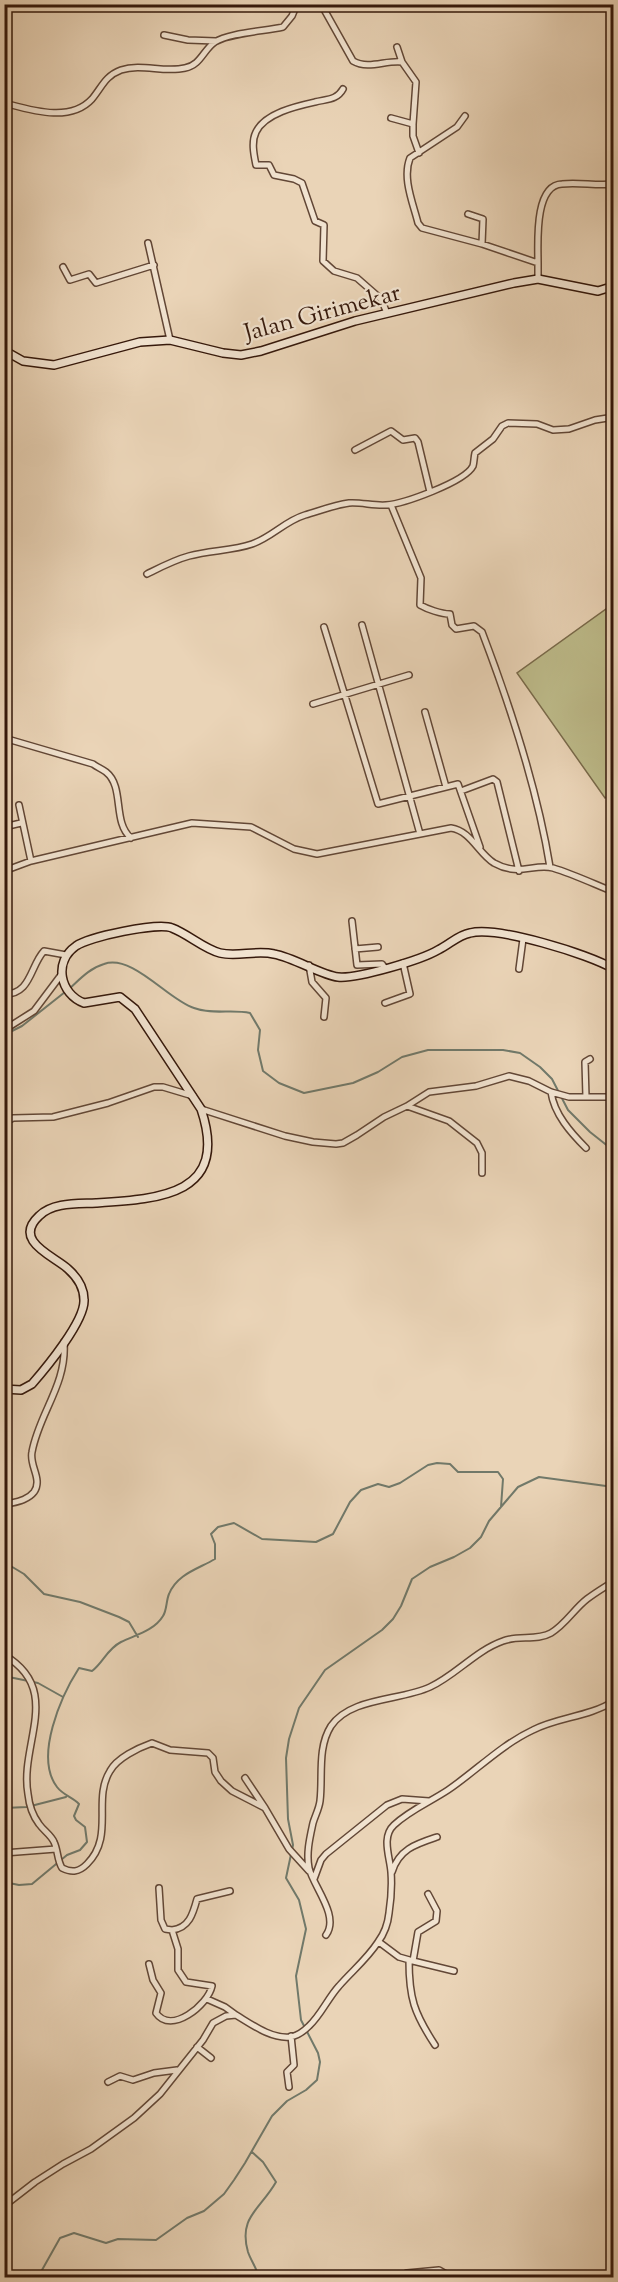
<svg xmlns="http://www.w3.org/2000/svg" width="618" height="2282" font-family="'Sorts Mill Goudy',serif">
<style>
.green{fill:#bdbb8a;stroke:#796a4a;stroke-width:1.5}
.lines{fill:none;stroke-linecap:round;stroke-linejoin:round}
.stream{stroke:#71796a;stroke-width:2}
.street-casing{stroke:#624736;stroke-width:8}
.secondary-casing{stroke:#35180b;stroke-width:10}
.street{stroke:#f1e3d0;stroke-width:5}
.secondary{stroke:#f1e3d0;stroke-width:7}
.labels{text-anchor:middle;stroke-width:4.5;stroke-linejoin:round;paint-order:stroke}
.street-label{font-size:24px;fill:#35180b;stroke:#f1e3d0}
</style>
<rect width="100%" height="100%" fill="#ead4b7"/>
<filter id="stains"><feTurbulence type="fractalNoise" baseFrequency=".00333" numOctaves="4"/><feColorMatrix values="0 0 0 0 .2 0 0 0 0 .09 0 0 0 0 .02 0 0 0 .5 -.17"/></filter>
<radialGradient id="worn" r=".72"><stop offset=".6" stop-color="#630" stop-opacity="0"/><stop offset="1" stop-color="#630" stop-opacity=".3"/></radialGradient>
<path class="green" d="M613 604 614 792 605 798 517 673Z"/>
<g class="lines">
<path class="stream" d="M70 988C80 979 90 968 104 964 133 954 168 1000 194 1008 212 1015 232 1009 250 1013L260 1030 258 1050 263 1071 279 1083 304 1093 353 1083 378 1072 402 1057 428 1050H503L520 1053 540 1067 552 1079 568 1110 590 1132 614 1151
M4 1035 22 1026 65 992
M4 1562 24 1574 44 1594 80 1602 119 1617 129 1622 138 1637
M4 1676 38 1683 63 1697
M4 1808 27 1807 66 1797
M4 1882 19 1885 32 1884 67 1855 80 1850 87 1842 85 1827 76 1820 74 1816 79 1804C72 1797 63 1795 57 1787 34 1757 61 1696 79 1668L92 1671C103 1663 107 1649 121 1642 135 1635 154 1631 163 1616 167 1610 166 1601 169 1594 177 1574 198 1569 215 1559V1544L211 1534 218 1527 234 1523 262 1539 316 1542 333 1534 350 1502 361 1490 378 1484 389 1487 400 1483 428 1465 437 1463 450 1464 458 1472H498L503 1479 501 1507
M252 2152 263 2162 276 2182C260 2210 238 2217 248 2252 251 2261 257 2268 259 2278
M31 2278 42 2270 60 2238 74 2233 106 2243 118 2239 156 2240 187 2218 204 2211 224 2194 234 2180 245 2163 272 2116 287 2101 306 2090 317 2080 320 2062 318 2053 301 2020 296 1976 306 1929 299 1900 286 1878 293 1845 288 1819 286 1758 289 1739 299 1708 325 1670 382 1630 393 1619 401 1606 412 1579 430 1567 454 1557 470 1548 481 1537 489 1521 518 1487 539 1477 606 1486 614 1483"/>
<g class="street-casing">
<path id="street" d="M321 4 353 61C369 70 385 60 402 62L416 82 413 124V136L419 153
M164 35 188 40 216 41
M397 47 402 62
M343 89C337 100 327 99 315 102 297 106 265 113 256 132 251 142 254 155 256 165H269L274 175 294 179 302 183 315 221 324 225 323 261 334 271 357 278 381 299 387 313
M4 103C31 110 70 123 92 99 102 87 105 76 121 70 141 63 164 73 185 68 201 65 203 50 215 42 228 33 266 31 283 27L292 16 297 4
M465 116 457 127 410 158C402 178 413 203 418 223L422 228 482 244 538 263V279
M391 118 413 124
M468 214 483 219 482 244
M148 243 170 340
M538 263C538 243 534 185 562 184 579 182 596 186 614 184
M63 267 70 280 89 274 96 283 154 265
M4 349 7 352 4 361
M355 450 391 431 403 440 415 438 418 442 430 492
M391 505 421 578 420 605C427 609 441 614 450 614L452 625 456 629 474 626 482 632C511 708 537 787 550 867
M147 574C161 567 174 560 189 556 210 550 232 551 252 544 272 537 285 521 305 515 319 511 334 505 349 503 361 502 374 506 386 505 403 504 465 482 473 466 474 463 474 457 475 453L493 439 502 426 508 423 537 424 553 430 569 429 595 420 614 417
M362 625 420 834
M324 627 378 804 458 784 480 847
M313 704 409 675
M425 712 446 787
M4 738 93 764C97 767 102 769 106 772 125 787 112 822 131 838
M461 791 493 779 497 782 519 871
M19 805 31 861
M4 827 21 823
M4 871 31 861 192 823 251 827 294 849 317 854 451 828C471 831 478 853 494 863 519 877 534 863 553 868 573 874 594 884 614 892
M352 921 357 965 382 964 385 968
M355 949 378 947
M309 965 312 982 326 998 324 1017
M519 969 523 939
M4 994C31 995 30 966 44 951L66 955
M385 1003 410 994 403 963
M4 1030 34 1011 61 975
M551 1092C554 1114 571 1133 586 1148
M586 1097 585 1062 590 1059
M407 1106 449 1121 477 1143 482 1153V1173
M201 1109 285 1136 313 1142 336 1144 343 1143 357 1135 384 1117 407 1106 429 1092 476 1086 509 1076 529 1081 551 1092 569 1097H614
M4 1123 13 1118 53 1117 108 1103 154 1087H163L193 1096
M4 1505C14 1502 27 1501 34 1492 43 1479 29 1466 32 1452 39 1413 67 1385 64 1342
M4 1655C64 1690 19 1744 28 1794 29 1804 33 1816 39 1824 44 1831 51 1835 54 1842 58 1850 57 1860 62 1868 72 1873 79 1872 87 1864 115 1836 92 1800 110 1771 117 1758 138 1748 152 1743L170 1750 208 1753 213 1758 215 1772 221 1781 232 1791 265 1808 289 1849 309 1871
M245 1778 265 1808
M4 1853 56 1849
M392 1872C399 1849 416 1844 437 1837
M314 1879 321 1860 326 1854 387 1805 402 1799 429 1801
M159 1888 161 1920 165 1929 172 1930
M326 1935C340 1916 313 1886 309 1868 306 1853 310 1837 313 1823 315 1816 319 1809 320 1801 323 1777 317 1748 331 1726 351 1697 400 1701 430 1687 456 1675 475 1651 503 1641 518 1635 537 1641 551 1633 566 1624 574 1609 587 1599 596 1592 605 1587 614 1581
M379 1942 399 1957 413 1961 418 1932 436 1921 437 1911 428 1894
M409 1960C409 1998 414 2013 435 2045
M413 1961 454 1971
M149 1964 153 1980 161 1993 156 2013C171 2035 208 2005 212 1986L186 1982 178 1970V1949L172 1930C189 1928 193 1914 197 1899L230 1891
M207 1999 225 2007 236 2015
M197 2047 211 2058
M108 2082 120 2076 133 2080 154 2073 177 2070
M289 2087 287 2072 294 2065 291 2036
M4 2206 35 2182 63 2164 91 2149 134 2118 160 2094 203 2040 213 2023 226 2016 236 2015C251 2024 271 2039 290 2037 297 2036 304 2031 309 2026 321 2015 328 1998 339 1986 352 1971 367 1959 378 1942 384 1934 388 1923 389 1913 391 1900 392 1885 391 1872 390 1857 381 1837 394 1825 410 1810 430 1802 448 1790 476 1771 501 1745 533 1730 558 1717 589 1717 614 1701
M407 2273 439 2270 453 2278"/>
</g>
<g class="secondary-casing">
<path id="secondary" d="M7 352 23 361 54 365 140 342 170 340 223 353 241 355 261 351 355 321 514 283 538 279 598 291 614 286
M4 1389 21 1390 32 1384C46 1368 85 1321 84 1300 84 1287 77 1277 68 1269 54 1256 12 1241 39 1216 53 1202 78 1204 96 1203 160 1199 230 1195 201 1109L135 1009 120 997 84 1003C60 994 53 962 76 946 88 937 158 922 172 928 188 934 204 949 220 953 237 957 256 950 274 954 295 958 321 975 338 977 357 979 421 960 438 950 449 945 458 935 470 933 498 926 588 954 614 969"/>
</g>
<use href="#street" class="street"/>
<use href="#secondary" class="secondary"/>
</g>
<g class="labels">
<g class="street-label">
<text transform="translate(322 312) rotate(-15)" y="8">Jalan Girimekar</text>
</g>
</g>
<rect width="618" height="2282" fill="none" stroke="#ead4b7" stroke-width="24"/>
<rect x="6" y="6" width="606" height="2270" fill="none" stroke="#35180b" stroke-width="3"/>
<rect x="12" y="12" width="594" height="2258" fill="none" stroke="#35180b" stroke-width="1.5"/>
<rect width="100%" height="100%" filter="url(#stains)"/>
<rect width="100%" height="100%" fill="url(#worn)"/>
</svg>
